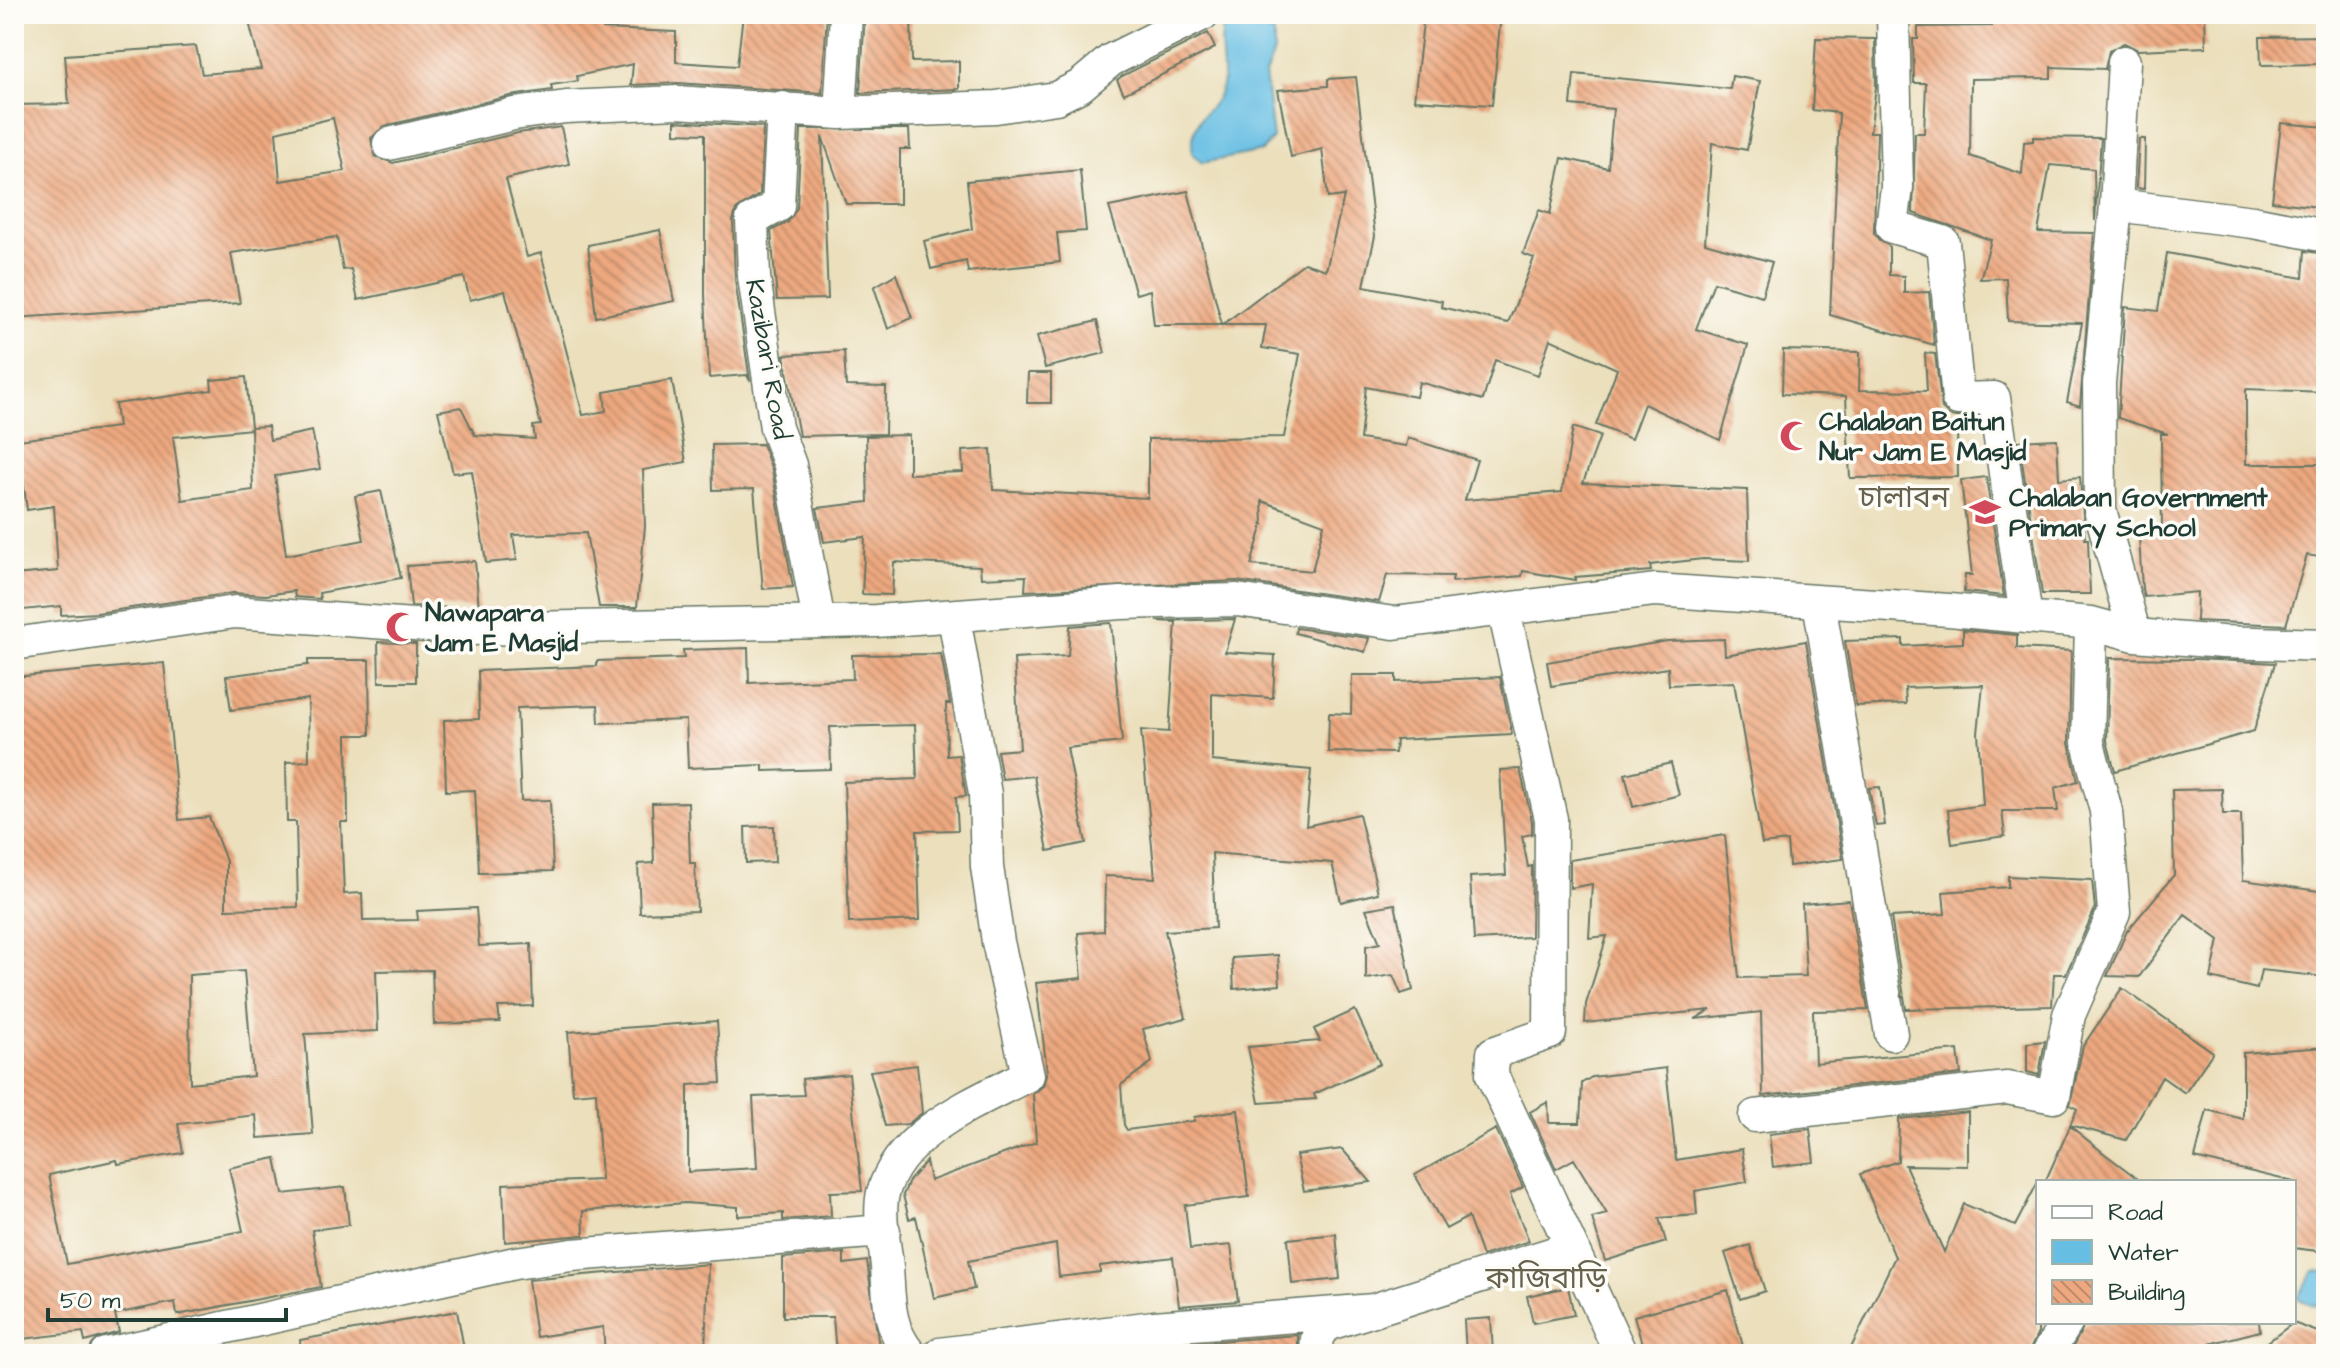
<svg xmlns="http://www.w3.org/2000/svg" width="2340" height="1368" font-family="'Architects Daughter','Noto Sans Bengali',sans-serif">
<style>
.water{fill:#66bee3;stroke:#427e8c;stroke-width:2}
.building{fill:url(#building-back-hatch);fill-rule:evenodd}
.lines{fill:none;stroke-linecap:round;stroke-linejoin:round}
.minor-casing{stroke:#667664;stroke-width:35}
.minor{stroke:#fff;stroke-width:32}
.labels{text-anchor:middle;stroke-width:7;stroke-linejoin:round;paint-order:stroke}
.street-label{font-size:26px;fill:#1f3d34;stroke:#fdfcf7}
.poi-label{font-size:26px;font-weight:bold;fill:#1f3d34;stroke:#fdfcf7;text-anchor:start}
.quarter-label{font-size:30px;fill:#67624e;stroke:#fdfcf7}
</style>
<defs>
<pattern id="building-back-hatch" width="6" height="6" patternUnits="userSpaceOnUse" patternTransform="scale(2)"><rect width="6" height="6" fill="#eda87f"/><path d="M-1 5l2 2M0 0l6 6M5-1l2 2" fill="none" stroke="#bf8a69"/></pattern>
</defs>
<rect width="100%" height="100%" fill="#fdfcf7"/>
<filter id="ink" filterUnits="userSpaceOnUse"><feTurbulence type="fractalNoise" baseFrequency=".0125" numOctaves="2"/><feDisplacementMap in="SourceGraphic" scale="16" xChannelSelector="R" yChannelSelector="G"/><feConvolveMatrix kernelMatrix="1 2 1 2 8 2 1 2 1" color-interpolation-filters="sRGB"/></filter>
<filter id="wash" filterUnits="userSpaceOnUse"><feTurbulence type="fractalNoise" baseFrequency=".006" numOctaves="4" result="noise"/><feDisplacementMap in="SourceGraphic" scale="32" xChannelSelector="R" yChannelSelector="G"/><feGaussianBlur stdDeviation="1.8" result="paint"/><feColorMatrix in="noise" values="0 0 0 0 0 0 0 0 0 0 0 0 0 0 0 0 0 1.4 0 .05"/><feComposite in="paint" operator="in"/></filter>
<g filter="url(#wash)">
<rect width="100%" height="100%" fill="#ebdfbc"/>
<path class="water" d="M1235 24 1274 32V52L1265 74 1273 138 1262 151 1202 163 1192 153C1192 109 1215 115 1222 86 1226 67 1218 48 1223 29Z
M2314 1271 2326 1272V1309L2297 1299Z"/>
<g id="blocks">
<path class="building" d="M247 14H600L603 29 676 32V62L737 66 743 14H827L822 93 678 83 631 85 633 64 577 76 578 81 551 85 552 90 510 96 385 126 371 138 375 156 393 163 518 133 561 127 569 164 506 179 527 257 541 253 583 415 606 411 604 392 672 380 686 462 643 470 645 526 637 607H599L586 533 513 535 517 560 486 563 472 471 453 473 438 411 461 407 475 435 535 439 533 426 541 425 505 291 470 300 464 277 358 300 351 269 343 270 337 237 231 253 240 303 14 318V105L69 104 65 55 196 46 202 74 261 69ZM333 118 345 171 280 181 276 132Z
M865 14H911L912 62 959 61V89L860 93Z
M1424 14H1501L1492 105 1414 100Z
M2205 14 2206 47 2138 50 2124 43 2109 51 2105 69 2051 67V78L1971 79 1970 156 2022 174 2024 142 2033 141V137L2101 138 2095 221 2094 169 2050 165 2038 232 2094 233 2080 406 2067 402 2082 323 2008 321 2006 278 1980 279 1991 240 1913 213 1915 133H1924L1926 83H1914L1913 39H1918V27L1992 26V16Z
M1208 33 1215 48 1124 94 1117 80 1122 76Z
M2326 36V64L2261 65 2260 37Z
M1816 38 1875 39 1876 87 1870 132H1877L1874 233 1880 241 1889 246V275L1904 276V293L1929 292 1934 345 1830 315 1839 113 1812 110Z
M1574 74 1730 89 1732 76 1760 81 1747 150 1712 143 1705 243 1772 262 1762 296 1714 282 1696 329 1748 345 1720 440 1644 404 1631 439 1596 425 1617 369 1550 339 1538 375 1495 360 1483 400 1419 382 1416 397 1366 387 1360 439 1406 446 1408 438 1477 460 1465 500 1562 492 1573 427 1600 436 1583 483 1747 490 1749 561 1703 559 1650 565 1651 571 1575 577V580L1523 571 1522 576 1452 582 1453 576 1387 575 1379 602 1236 581 1025 591 1026 576 981 578 980 566 894 562 892 595 862 594 865 537 824 542 817 508 868 502 866 436 909 435V474L963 472 962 451 991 449 993 490 1148 498V439L1284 437 1300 354 1262 348 1266 325H1154L1150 290 1136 294 1109 207 1188 191 1222 325 1304 263 1326 270 1344 196 1328 198 1322 149 1291 157 1278 90 1328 86V79L1356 77 1375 236 1364 286 1442 301 1441 307 1508 323 1534 258 1523 254 1539 210 1550 214 1562 158 1608 168 1613 109 1571 105ZM1262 501 1324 524 1312 571 1251 565 1263 524Z
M675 121 763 127 760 194 736 210 733 221 735 280 750 381 747 375 709 378 705 295V134L675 133Z
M2281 123 2326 127V208L2272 201Z
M801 129H909L910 149H900V204H846L822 136 828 299 777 300 771 231 788 222 797 208Z
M2139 139H2145L2144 189 2136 188Z
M1080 170 1086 231 1057 233 1060 262 968 272 966 261 931 269 924 241 972 229 967 181Z
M660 230 674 301 596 317 588 245Z
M2305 251 2326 254V392L2246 389V464H2326V558L2307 555 2286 625 2196 621 2197 592 2144 597 2142 589 2139 536 2162 534 2161 434H2168L2118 418 2125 307 2158 311 2167 253 2303 278Z
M896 274 912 318 888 329 874 287Z
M1097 321 1105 353 1045 368 1037 336Z
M1783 350 1860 352 1859 390 1927 391 1925 353 1935 354 1942 409 1950 416 1965 418V426H1957L1958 477 1850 478 1846 396 1782 394Z
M844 351 846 386 886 387 885 434 799 436 784 355Z
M1028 373H1051V403H1027Z
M246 377 251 427 268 426 270 440 312 431 320 469 275 476 286 555 364 540 355 496 381 491 401 578 319 593 320 599 295 597 294 591 266 595 233 593 97 613 61 615V606L14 611V575L58 571 54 506 27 510 18 440 118 427 115 404 212 390 211 380ZM251 429 253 490 182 500 173 437Z
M2057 439 2059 479 2080 477 2085 539H2088L2090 594H2042L2019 441Z
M762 444 772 470 793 587 763 589 754 489 713 490 712 445Z
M1986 477 2004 596 1964 592 1965 575H1972L1961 480Z
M475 561 479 609 411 606 407 566Z
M1235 619 1225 652 1275 655 1273 698 1212 694V761L1311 770 1306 826 1359 814 1378 893 1341 902 1332 863 1212 853 1215 928 1165 931 1186 1018 1143 1029 1152 1062 1121 1085 1124 1125 1127 1130 1194 1121V1117L1238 1110 1249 1197 1185 1205 1190 1249 1231 1245 1238 1301 1179 1306 1173 1257 1100 1266V1272L1059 1277 1056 1244 968 1261 974 1289 934 1298 916 1217 909 1219 903 1195 909 1181 926 1161 930 1181 1036 1142 1033 1094 1043 1086 1047 1071 1036 983 1082 978 1078 933 1104 931 1105 876 1155 878 1141 730 1169 732 1176 622 1157 621Z
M1111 623 1122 742 1067 748 1086 843 1048 851 1034 776 1002 779 997 751 1020 749 1014 659 1068 656 1070 626Z
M1296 628 1369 638 1365 652 1295 633Z
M1963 630 2017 635V648L2071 651 2069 743 2078 781 2055 788 2058 811H2002L2005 836 1952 844 1948 810 1983 805 1978 733 1983 685 1905 688 1906 704 1856 706 1845 641 1903 639V646L1963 643Z
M1724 639 1725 655 1806 641 1843 859 1789 866 1787 841 1762 844 1734 682 1669 685 1668 668 1551 686 1547 662 1667 641Z
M378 642 416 644V682H379Z
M748 648 749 683 853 679 852 655 941 654 950 704H946L947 756 959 755 966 796 956 797 958 830 917 831 920 920 849 923 844 782 917 779 915 725 830 727 831 769 763 771V765L688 768 686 720 599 723 598 705 517 708 521 801 550 800 553 871 479 873 475 790 446 791 444 720 479 719 478 671 597 666V661L684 658 683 650Z
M2109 658 2196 659 2275 663 2254 731 2115 771 2107 741Z
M308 660H369L370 735H347L348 822H341L344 894 362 893 363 921 418 920 417 911 476 908 479 946 531 944 533 1006 498 1007 500 1022 434 1024 432 970 376 971 378 1031 305 1034 313 1134 258 1138 256 1115 178 1124 183 1153 118 1164 117 1160 49 1175 67 1264 243 1231 229 1168 276 1158 283 1194 345 1187 349 1225 312 1230 321 1287 177 1315 175 1302 115 1314 119 1332 85 1342 83 1332 14 1340V677L164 663 179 820 209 817 226 861V909L298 907 296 822H287L286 762 309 761 308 699 231 710 226 676 308 665ZM244 971 253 1076 190 1083 189 975Z
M1352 675H1396V682L1500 677 1512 734 1396 740 1395 753 1328 752 1329 713 1351 714Z
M1671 763 1679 795 1633 807 1625 774Z
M1520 769 1532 821V834L1522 836 1528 867 1532 866 1531 937 1474 940 1470 877 1506 875 1500 770Z
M1880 787 1885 825 1876 826 1869 788Z
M2222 789 2223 814H2241L2243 880 2326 892V977L2261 970 2257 989 2211 978 2219 940 2185 915 2139 977 2107 976 2127 931 2174 875 2172 790Z
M688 802 690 863H695L697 911 640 913 638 864 654 863 652 803Z
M774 826 775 862 746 863 745 827Z
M1725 835 1739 978 1806 976 1802 904 1849 900 1868 1010 1813 1011 1815 1063 1958 1050 1961 1074 1763 1096 1761 1012 1695 1019 1711 1010 1585 1023 1586 1004 1607 936 1589 938 1592 884 1570 888V860Z
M2008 876 2092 880 2095 909 2066 974H2054L2052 1006 1906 1009 1891 917 1945 914 1943 892 2008 887Z
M1395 904 1413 990 1401 994 1393 975 1366 979V946L1380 943 1366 909Z
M1278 955 1280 985 1234 989 1232 958Z
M2122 988 2213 1052 2185 1093 2162 1077 2126 1140 2070 1125 2077 1109 2070 1105 2083 1046Z
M1355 1010 1380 1064 1314 1094 1316 1099 1259 1103 1248 1047 1320 1041 1314 1029Z
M717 1021 721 1083 688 1085V1172L757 1168 753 1097 804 1095 802 1079 849 1074 862 1191 830 1192 831 1216 783 1220V1213L738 1216V1207L685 1203 583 1211 584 1235 505 1242 503 1184 601 1180 596 1092 573 1094 568 1032Z
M2045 1041 2039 1075 2027 1072V1043Z
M2326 1047V1252L2294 1248V1182L2195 1158 2207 1110 2243 1119V1053Z
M917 1065 922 1113 908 1124 885 1126 870 1071Z
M1666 1068 1676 1160 1742 1149 1747 1182 1695 1191 1697 1215 1659 1218 1666 1242 1605 1261 1592 1218 1607 1214 1574 1159 1556 1169 1530 1112 1548 1102 1549 1123H1580L1582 1083 1592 1077Z
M1968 1112V1166L1905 1165 1944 1252 1964 1204 2015 1226 2038 1182V1333L2028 1354H1848L1895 1257 1860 1174 1898 1161 1899 1119Z
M2070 1126 2105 1154 2142 1182H2045Z
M1496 1129 1523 1187 1510 1194 1529 1241 1482 1256 1468 1217 1446 1229 1415 1175Z
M1810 1129 1814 1162 1773 1167 1769 1134Z
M1342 1149 1371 1182 1304 1191 1296 1155Z
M1336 1234 1340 1279 1292 1284 1288 1239Z
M1750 1245 1765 1291 1740 1299 1725 1253Z
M844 1253V1264L867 1261 880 1354H836L833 1317H783V1258Z
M708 1264 705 1354H605L603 1327 536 1337 528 1280Z
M1568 1287 1574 1315 1533 1323 1527 1296Z
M1728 1290 1745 1354H1645L1634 1316Z
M457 1311 465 1354H301L300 1340Z
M1491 1318 1493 1354H1466L1464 1320Z
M2086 1322H2259L2260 1331 2170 1354H2069Z
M2293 1323 2326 1335V1354H2252Z
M1298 1335V1350L1260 1354H1182L1181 1344Z"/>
</g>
</g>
<g filter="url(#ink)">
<use href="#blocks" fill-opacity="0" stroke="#667664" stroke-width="2"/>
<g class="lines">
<g class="minor-casing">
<path id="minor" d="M1893 14 1897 187 1892 227 1943 242 1958 399 1994 398 2026 617
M2124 62 2116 205 2099 383 2100 510 2135 635
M783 108 778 206 752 220 754 277 776 428 790 465 819 622
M840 113 846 14
M389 144 514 114 566 107 677 102 840 113 996 107 1056 98 1080 86 1111 60 1203 14
M2116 205 2253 222 2326 236
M1819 602 1891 1034
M1504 611 1551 819 1550 1033 1493 1053 1492 1075 1621 1354
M14 644 235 612 469 629 876 621 1121 603 1237 600 1394 623 1655 590 1949 610 2091 623 2135 635 2222 642 2326 645
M1755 1116 2007 1088 2054 1097 2069 1015 2114 912 2106 811 2088 743 2091 623
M106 1354 515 1263 572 1255 884 1231
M910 1354C888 1328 889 1300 887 1267 885 1245 878 1214 883 1193 900 1131 977 1102 1028 1075L998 942 987 867 985 794 954 617
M939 1354 1154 1327 1374 1310
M1318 1354C1314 1340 1317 1333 1329 1324L1570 1248
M2047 1354 2067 1322"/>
</g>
<use href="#minor" class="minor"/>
</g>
</g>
<defs>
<g id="mosque-bare" transform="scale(2.4)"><path d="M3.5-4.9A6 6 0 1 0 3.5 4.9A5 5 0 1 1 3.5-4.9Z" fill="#d1495b" stroke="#fdfcf7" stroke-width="2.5" paint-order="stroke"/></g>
<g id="school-bare" transform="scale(2.4)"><path d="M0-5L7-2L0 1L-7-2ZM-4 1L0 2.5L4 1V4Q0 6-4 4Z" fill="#d1495b" stroke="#fdfcf7" stroke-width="2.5" paint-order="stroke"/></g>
</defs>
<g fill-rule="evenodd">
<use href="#mosque-bare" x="1795" y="436"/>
<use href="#school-bare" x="1985" y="512"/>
<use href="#mosque-bare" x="401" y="627"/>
</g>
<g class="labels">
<g class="street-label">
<text transform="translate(769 359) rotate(80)" y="9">Kazibari Road</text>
</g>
<g class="poi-label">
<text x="1819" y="430">Chalaban Baitun<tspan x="1819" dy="30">Nur Jam E Masjid</tspan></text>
<text x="2009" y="506">Chalaban Government<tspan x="2009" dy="30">Primary School</tspan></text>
<text x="425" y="621">Nawapara<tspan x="425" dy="30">Jam E Masjid</tspan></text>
</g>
<g class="quarter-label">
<text x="1904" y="507">চালাবন</text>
<text x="1546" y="1288">কাজিবাড়ি</text>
</g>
</g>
<rect width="2340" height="1368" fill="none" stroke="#fdfcf7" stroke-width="48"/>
<rect x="2036" y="1180" width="260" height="144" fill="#fdfcf7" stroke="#a4b0a9" stroke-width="2"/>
<rect x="2052" y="1206" width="40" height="12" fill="#ffffff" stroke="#a4b0a9" stroke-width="2"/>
<text x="2108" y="1220" font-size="24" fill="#1f3d34">Road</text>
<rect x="2052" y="1240" width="40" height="24" fill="#66bee3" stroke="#a4b0a9" stroke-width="2"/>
<text x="2108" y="1260" font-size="24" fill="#1f3d34">Water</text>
<rect x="2052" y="1280" width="40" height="24" fill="url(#building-back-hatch)" stroke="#a4b0a9" stroke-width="2"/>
<text x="2108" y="1300" font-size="24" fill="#1f3d34">Building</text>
<path d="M48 1308v12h238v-12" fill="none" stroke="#1f3d34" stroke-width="4"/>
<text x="60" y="1308" font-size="24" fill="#1f3d34" stroke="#fdfcf7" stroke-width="6" paint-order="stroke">50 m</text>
</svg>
